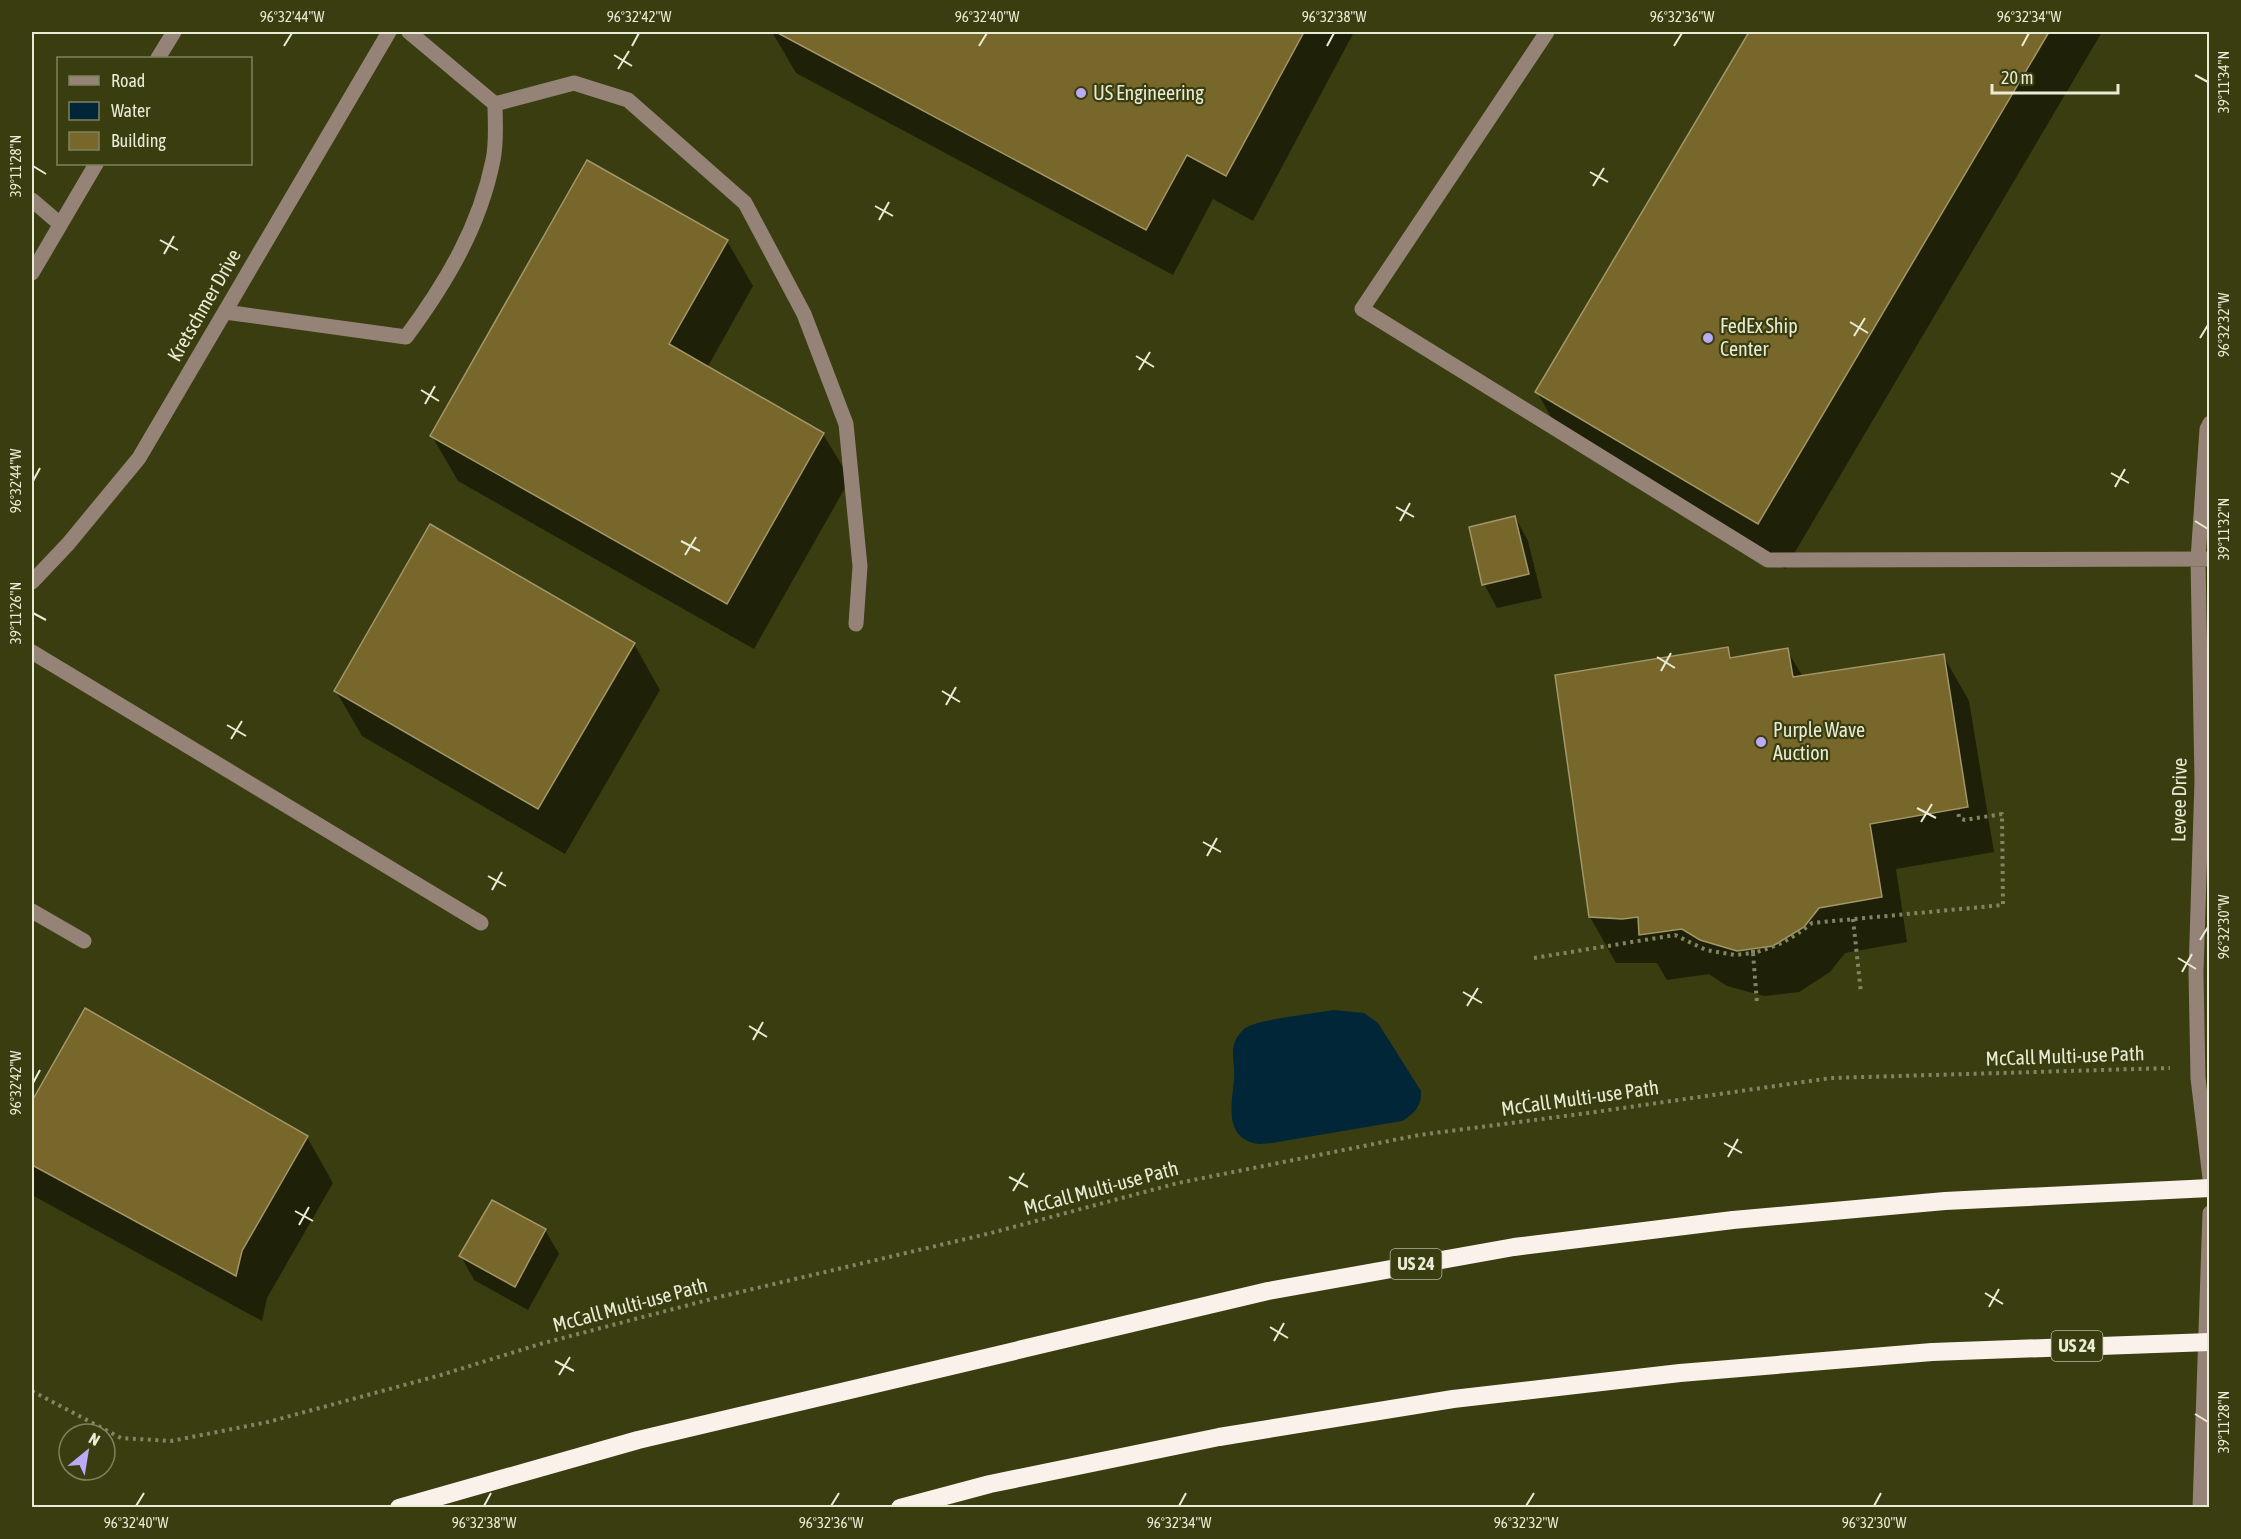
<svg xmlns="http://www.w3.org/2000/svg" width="2241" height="1539" font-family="'Asap Condensed',sans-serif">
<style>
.water{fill:#002638}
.shadow{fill:#0007}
.building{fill:#78672a;stroke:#a39669;stroke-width:1.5}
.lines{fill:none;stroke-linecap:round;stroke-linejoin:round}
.path{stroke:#828561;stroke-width:4;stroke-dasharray:3 4.5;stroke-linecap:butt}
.minor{stroke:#968377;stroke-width:15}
.highway{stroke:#fbf1eb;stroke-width:18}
.ticks{fill:none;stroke:#e9ecd4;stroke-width:2}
.poi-dot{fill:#bbaaf6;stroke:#393d10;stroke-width:2}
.labels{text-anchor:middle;stroke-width:4.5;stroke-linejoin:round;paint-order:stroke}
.shield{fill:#393d10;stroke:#b4b899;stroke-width:1.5}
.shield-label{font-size:18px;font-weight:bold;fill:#e9ecd4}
.poi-label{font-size:20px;fill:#e9ecd4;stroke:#393d10;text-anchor:start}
.street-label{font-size:20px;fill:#e9ecd4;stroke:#393d10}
.neatline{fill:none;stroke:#e9ecd4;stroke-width:2}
.ticks-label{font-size:15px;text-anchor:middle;fill:#e9ecd4}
</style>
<rect width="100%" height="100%" fill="#393d10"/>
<path class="water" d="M1333 1010 1364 1013 1378 1023 1421 1091C1422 1106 1414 1114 1402 1121L1272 1143C1266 1143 1258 1145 1253 1143 1224 1135 1232 1102 1234 1080 1236 1060 1226 1046 1244 1029 1255 1019 1315 1014 1333 1010Z"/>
<path class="shadow" d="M772 32H1354L1253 221 1213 199 1173 275 796 73Z
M1751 32H2102L1785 569 1563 438 1537 392Z
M727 241 753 286 707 368 823 434 850 479 754 649 458 481 432 436Z
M1515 517 1528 541 1542 598 1497 608 1484 584Z
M634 644 660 690 565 854 362 736 336 691Z
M1727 649 1733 659 1787 650 1803 677 1943 655 1969 701 1994 852 1896 869 1907 942 1845 953 1830 972 1799 992 1764 996 1727 986 1709 974 1667 980 1657 963H1616L1590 917Z
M85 1010 307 1137 333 1183 267 1298 262 1321 32 1195V1104Z
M545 1230 559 1254 528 1310 474 1280 461 1256Z"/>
<path class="building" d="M776 32H1304L1226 176 1187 155 1146 230Z
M1749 32H2049L1758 524 1535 392Z
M587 160 728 240 669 344 824 433 727 604 430 436Z
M1515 516 1529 574 1482 585 1469 527Z
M430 524 635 643 538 809 334 691Z
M1728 647 1730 658 1788 648 1793 677 1944 654 1968 807 1870 824 1882 897 1819 908 1804 927 1773 946 1737 951 1700 940 1682 929 1639 935 1638 917 1622 919 1589 917 1555 675Z
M85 1008 308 1136 242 1251 236 1276 32 1165V1101Z
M492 1200 546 1229 515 1287 459 1256Z"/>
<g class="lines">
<path class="path" d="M1853 919 1861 993
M1753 950V953C1777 947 1793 938 1812 923L2003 905 2002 814 1965 820 1959 818 1958 809
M1534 958 1675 935 1706 950 1735 955 1753 953 1757 1003
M32 1391 121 1438 171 1441 268 1422 441 1375 540 1344 723 1296 991 1233 1178 1183 1419 1135 1588 1113 1831 1078 2170 1068"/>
<path class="minor" d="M1547 32 1362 309 1768 560 2210 559
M158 58 174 32
M495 104 574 83 628 100 745 203 804 314 846 424 860 566 856 624
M32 200 60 224
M32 273 96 164
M225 312 406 337C446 283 480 226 493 160 497 142 495 122 495 104L409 32
M2210 423 2207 429 2198 559 2202 781 2196 972 2198 1078 2210 1178
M32 582 68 544 139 458 389 32
M32 652 481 923
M32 911 84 941
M2200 1508 2210 1213"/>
<path class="highway" d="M399 1508 638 1440 1268 1291 1514 1247 1733 1220 1945 1201 2210 1188
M900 1508 990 1484 1219 1437 1453 1399 1680 1373 1932 1352 2210 1342"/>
</g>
<path class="ticks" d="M284 46 292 33M632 46 639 33M979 46 987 33M1327 46 1334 33M1674 46 1682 33M2022 46 2029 33M614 55 632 66M618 69 629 51M2195 75 2208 82M33 166 46 174M1590 172 1608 182M1593 186 1604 168M875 206 893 216M879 220 889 202M160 240 178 250M164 254 174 236M1850 322 1868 333M1854 336 1865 318M2200 338 2208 325M1136 356 1154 367M1139 370 1150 352M421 390 439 401M425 404 435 386M2111 473 2129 483M33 481 40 468M2115 487 2125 469M1396 507 1414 517M1400 521 1410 503M2195 521 2208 529M681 541 700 551M685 555 696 537M33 613 46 620M1657 657 1675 668M1661 671 1671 653M942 691 960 702M946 705 956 687M227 725 246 736M231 739 242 721M1917 808 1936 818M1921 822 1932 804M1203 842 1221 852M1207 856 1217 838M488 876 506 886M492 890 502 872M2200 940 2208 927M2178 958 2196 969M2182 972 2192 954M1463 992 1482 1003M1467 1006 1478 988M749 1026 767 1037M753 1040 763 1022M33 1083 40 1070M1724 1143 1742 1153M1728 1157 1738 1139M1009 1177 1028 1187M1013 1191 1024 1173M295 1211 313 1221M299 1225 309 1207M1985 1293 2003 1304M1989 1307 1999 1289M1270 1327 1288 1338M1274 1341 1284 1323M555 1361 574 1371M559 1375 570 1357M2195 1414 2208 1422M136 1506 144 1493M484 1506 491 1493M831 1506 839 1493M1179 1506 1186 1493M1526 1506 1534 1493M1874 1506 1881 1493"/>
<g class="poi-dot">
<circle cx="1081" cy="93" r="6"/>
<circle cx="1708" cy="338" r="6"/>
<circle cx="1761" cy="742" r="6"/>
</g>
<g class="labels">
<g class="shield">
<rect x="1390.5" y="1249" width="51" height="30" rx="4.5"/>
<rect x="2051.5" y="1331" width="51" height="30" rx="4.5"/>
</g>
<g class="shield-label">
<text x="1416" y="1270">US 24</text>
<text x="2077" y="1352">US 24</text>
</g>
<g class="poi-label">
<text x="1093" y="100">US Engineering</text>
<text x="1720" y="333">FedEx Ship<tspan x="1720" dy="23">Center</tspan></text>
<text x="1773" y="737">Purple Wave<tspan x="1773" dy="23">Auction</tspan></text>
</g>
<g class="street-label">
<text transform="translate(204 305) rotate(-60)" y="7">Kretschmer Drive</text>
<text transform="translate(2179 800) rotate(-89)" y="7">Levee Drive</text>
<text transform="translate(2065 1056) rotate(-2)" y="7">McCall Multi-use Path</text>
<text transform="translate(1580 1098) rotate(-8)" y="7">McCall Multi-use Path</text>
<text transform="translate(1101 1188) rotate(-15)" y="7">McCall Multi-use Path</text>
<text transform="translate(630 1305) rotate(-15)" y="7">McCall Multi-use Path</text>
</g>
</g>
<rect width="2241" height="1539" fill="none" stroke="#393d10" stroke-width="66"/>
<rect x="57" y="57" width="195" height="108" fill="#393d10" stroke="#7f835e" stroke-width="1.5"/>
<rect x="69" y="76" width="30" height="9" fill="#968377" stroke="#7f835e" stroke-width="1.5"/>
<text x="111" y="87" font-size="18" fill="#e9ecd4">Road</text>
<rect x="69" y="102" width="30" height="18" fill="#002638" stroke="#7f835e" stroke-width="1.5"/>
<text x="111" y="117" font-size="18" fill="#e9ecd4">Water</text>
<rect x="69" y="132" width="30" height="18" fill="#78672a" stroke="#7f835e" stroke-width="1.5"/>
<text x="111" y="147" font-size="18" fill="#e9ecd4">Building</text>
<g transform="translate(87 1452) rotate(30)"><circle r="28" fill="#393d10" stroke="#7f835e" stroke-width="1.5"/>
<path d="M0-4.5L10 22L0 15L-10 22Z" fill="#bbaaf6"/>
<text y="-9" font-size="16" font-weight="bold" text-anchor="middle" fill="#e9ecd4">N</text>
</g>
<path d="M1992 84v9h126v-9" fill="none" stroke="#e9ecd4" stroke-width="3"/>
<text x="2001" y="84" font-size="18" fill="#e9ecd4" stroke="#393d10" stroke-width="4.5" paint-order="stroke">20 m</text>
<rect x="33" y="33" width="2175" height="1473" class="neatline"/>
<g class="ticks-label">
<text x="292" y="22">96°32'44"W</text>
<text x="639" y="22">96°32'42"W</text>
<text x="987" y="22">96°32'40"W</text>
<text x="1334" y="22">96°32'38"W</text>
<text x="1682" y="22">96°32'36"W</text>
<text x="2029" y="22">96°32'34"W</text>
<text transform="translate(2224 82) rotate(-90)" y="5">39°11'34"N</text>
<text transform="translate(16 166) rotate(-90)" y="5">39°11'28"N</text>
<text transform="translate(2224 325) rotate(-90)" y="5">96°32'32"W</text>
<text transform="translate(16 481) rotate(-90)" y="5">96°32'44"W</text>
<text transform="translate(2224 529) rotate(-90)" y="5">39°11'32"N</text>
<text transform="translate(16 613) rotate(-90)" y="5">39°11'26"N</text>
<text transform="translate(2224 927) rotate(-90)" y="5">96°32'30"W</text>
<text transform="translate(16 1083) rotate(-90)" y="5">96°32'42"W</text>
<text transform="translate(2224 1422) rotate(-90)" y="5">39°11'28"N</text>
<text x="136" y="1528">96°32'40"W</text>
<text x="484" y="1528">96°32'38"W</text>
<text x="831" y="1528">96°32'36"W</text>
<text x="1179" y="1528">96°32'34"W</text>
<text x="1526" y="1528">96°32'32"W</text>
<text x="1874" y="1528">96°32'30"W</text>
</g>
</svg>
